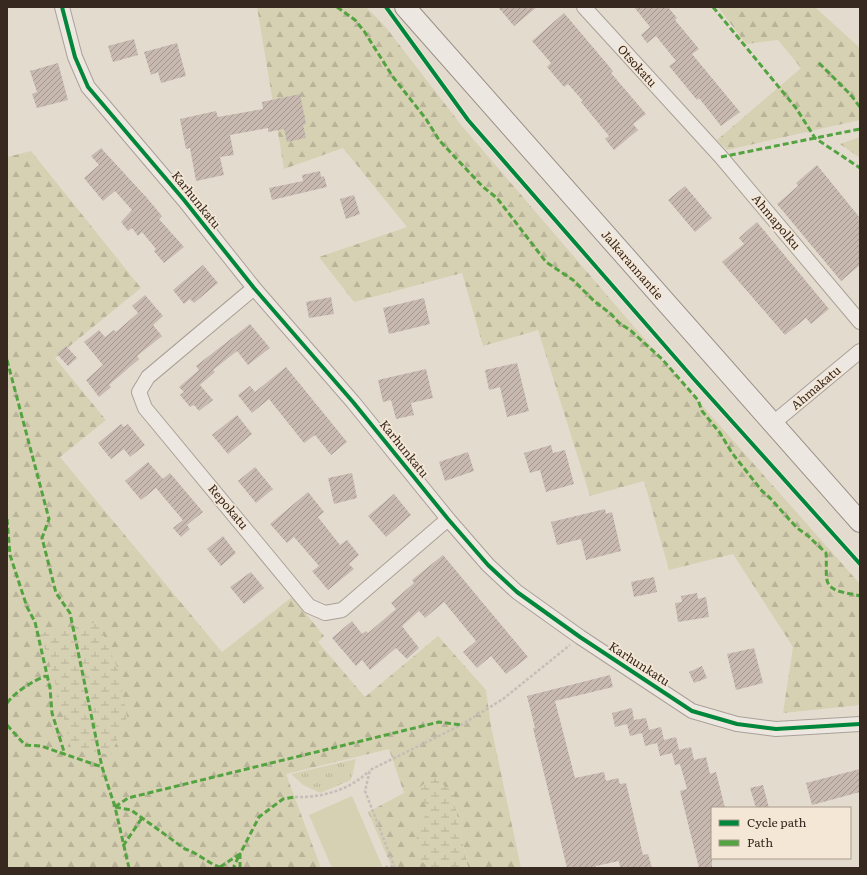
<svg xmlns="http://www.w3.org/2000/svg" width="867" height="875" font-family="Literata,serif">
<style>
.grass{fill:url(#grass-tufts)}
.forest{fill:url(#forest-firs)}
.wetland{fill:url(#wetland-marsh)}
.garden{fill:#d6d1b2}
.building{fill:url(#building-hatch)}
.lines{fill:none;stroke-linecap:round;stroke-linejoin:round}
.street-casing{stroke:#a9a198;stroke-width:16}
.secondary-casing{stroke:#999088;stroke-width:22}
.path{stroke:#c5beb7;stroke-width:2.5;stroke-dasharray:3 2;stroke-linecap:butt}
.street{stroke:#ece7e0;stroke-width:14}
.secondary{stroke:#ece7e0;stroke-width:20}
.quiet{stroke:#53a341;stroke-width:3;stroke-dasharray:6 3;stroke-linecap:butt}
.cycleway-casing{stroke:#f4e7d6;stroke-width:6}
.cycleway{stroke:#00873e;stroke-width:4}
.labels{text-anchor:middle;stroke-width:3.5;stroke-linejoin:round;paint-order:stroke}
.street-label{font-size:12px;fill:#382920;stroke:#f4e7d6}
</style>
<defs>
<pattern id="grass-tufts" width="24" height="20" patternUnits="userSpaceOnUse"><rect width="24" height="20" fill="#d6d1b2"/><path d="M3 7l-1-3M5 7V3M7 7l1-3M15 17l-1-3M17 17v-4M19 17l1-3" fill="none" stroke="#b8b399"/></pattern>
<pattern id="forest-firs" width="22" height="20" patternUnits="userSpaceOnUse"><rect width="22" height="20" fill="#d6d1b2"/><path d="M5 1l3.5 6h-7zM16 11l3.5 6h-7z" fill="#b8b399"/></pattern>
<pattern id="wetland-marsh" width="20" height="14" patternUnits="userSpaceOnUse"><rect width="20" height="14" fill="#d6d1b2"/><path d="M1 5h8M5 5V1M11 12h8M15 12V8" fill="none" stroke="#b8b399"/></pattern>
<pattern id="building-hatch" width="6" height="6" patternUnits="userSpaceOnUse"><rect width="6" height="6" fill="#c7b9b0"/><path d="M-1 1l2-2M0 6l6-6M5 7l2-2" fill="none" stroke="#a3968f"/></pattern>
</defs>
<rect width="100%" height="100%" fill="#e4dbcf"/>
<path class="grass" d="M356 759 351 780 320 793 303 785 291 774Z"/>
<path class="forest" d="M257 7H366L384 25 462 126 684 385 860 584V705L783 713 793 647 733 554 669 570 644 481 590 496 538 330 483 346 462 273 354 302 319 257 407 227 343 148 284 169Z
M718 7H815L860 48V120L727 150 717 140 801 68 778 40 746 44Z
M860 137V158L840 144Z
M31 151 141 288 55 358 106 420 60 457 222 652 292 597 324 636 318 642 365 697 438 636 486 690 491 726 521 868H468L452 791 430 811 420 860 430 868H392L368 812 404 793 389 749 286 774 321 868H7V157Z"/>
<path class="wetland" d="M98 622 118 669 127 717 111 755 71 748 54 678 40 633Z
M433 777 452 791 468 868H430L420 860 415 829 429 811 417 789Z"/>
<path class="garden" d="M352 796 383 868H332L309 815Z"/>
<path class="building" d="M498 7H537L514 26Z
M634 7H668L677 18 675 20 699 49 692 54 740 112 721 126 699 98 697 100 669 66 676 61 656 36 647 43 641 35 650 27Z
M564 13 613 71 611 73 646 114 633 124 638 130 614 150 605 139 609 136 581 102 583 101 568 84 564 87 547 67 551 63 532 41Z
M134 39 138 55 113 62 108 46Z
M177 43 186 76 161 83 158 72 151 75 144 52Z
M58 63 68 100 37 108 32 94 37 92 30 71Z
M300 94 306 124 303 125 306 138 287 142 284 129 268 132V128L230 135 234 155 220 157 224 175 196 181 190 148 186 149 180 119 216 111 218 117 263 109 262 102Z
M101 148 147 198 162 216 159 219 184 247 164 263 154 251 156 249 142 232 138 236 132 228 128 231 121 222 132 210 115 191 103 201 84 178 99 165 91 156Z
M817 165 860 218V265L841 281 777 204 798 186 796 183Z
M320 171 321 177 324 176 327 187 272 200 269 188 303 181 302 175Z
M685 186 712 218 695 232 668 200Z
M354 195 360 214 346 219 340 199Z
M757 222 829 309 811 324 806 318 785 335 722 262 744 244 739 238Z
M203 265 218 283 194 303 190 299 184 304 173 290Z
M145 295 163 316 153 325 162 336 137 356 139 359 109 385 111 387 99 397 86 380 103 365 84 342 99 330 105 337 114 330 116 332 138 313 132 306Z
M331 297 334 314 309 318 306 302Z
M424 298 430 324 389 334 383 308Z
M250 324 270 348 248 365 237 351 213 370 215 372 200 385 213 400 199 411 194 405 190 407 180 395 184 392 179 387 199 370 196 366Z
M66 346 77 358 68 366 57 354Z
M517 363 529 411 507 417 500 387 489 390 485 370Z
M286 367 347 442 331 455 315 435 304 443 269 399 252 413 238 395 250 386 255 392Z
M426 369 433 398 411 403 414 415 396 419 391 400 383 402 378 380Z
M237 415 252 434 228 454 212 435Z
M121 424 124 427 128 424 145 445 130 457 124 449 111 459 98 443Z
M551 445 553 453 565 450 574 484 546 492 540 470 530 473 524 453Z
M468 452 474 471 445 481 439 462Z
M148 462 163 479 170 473 203 512 187 525 156 488 141 500 125 481Z
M255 467 273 489 256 503 238 481Z
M352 473 357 498 334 504 328 478Z
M308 492 324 512 318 517 340 545 347 540 359 555 349 564 354 569 328 590 312 571 319 566 294 537 287 543 270 524Z
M394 494 411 515 386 537 368 516Z
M605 509 606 514 612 512 621 551 586 560 581 539 557 545 551 522Z
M183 520 190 529 181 537 173 528Z
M223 536 236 553 221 566 207 549Z
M443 555 528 657 506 674 491 656 477 668 463 652 476 641 444 602 425 618 419 611 402 626 419 648 407 659 396 648 370 670 362 660 356 666 332 638 352 621 362 634 366 631 368 633 396 609 391 603 414 583 412 580Z
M251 572 264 588 244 604 230 587Z
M654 577 657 592 634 597 631 582Z
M697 593 698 599 706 597 709 617 678 622 675 603 682 602 681 596Z
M754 648 763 683 736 690 727 654Z
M702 666 707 678 694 683 689 672Z
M610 675 613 687 555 701 575 778 604 772 606 781 618 778 620 784 626 783 643 855 648 854 652 868H620L619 861 596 866V868H567L533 728H535L527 696Z
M632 708 634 720 646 718 649 730 661 727 664 740 676 737 679 750 691 747 694 760 706 757 710 774 716 772 725 808H712V868H699L680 791 687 789 680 764 675 765 672 753 660 756 657 743 645 746 642 733 630 736 627 724 615 727 612 713Z
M860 769V792L812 805 806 783Z
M763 785 769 808H756L750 788Z"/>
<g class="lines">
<g class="street-casing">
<path id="street" d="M62 7 75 57 88 87 184 200 254 288 353 402 448 519 488 565 517 592 580 637 692 711 737 724 776 729 860 724
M584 7 721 157 860 322
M254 288 148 377 139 392 145 408 309 606 325 613 342 610 448 519
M772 424 860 351"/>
</g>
<g class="secondary-casing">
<path id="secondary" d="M405 7 860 522"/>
</g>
<path class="path" d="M295 797C321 798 350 790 369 771
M385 867 393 866
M395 868 365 791 370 770 461 725 503 699 570 645"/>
<use href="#street" class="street"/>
<use href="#secondary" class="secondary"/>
<path class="quiet" d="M337 7 355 20 364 31 393 77 426 119 439 140 483 187 497 198 546 262 573 280 594 301 611 314 619 323 630 330 662 359 698 400 702 411 720 433 732 453 762 491 770 498 797 528 807 535 826 553C827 561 825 578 828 583 832 593 851 593 860 596
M713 7 796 108 815 138 860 168
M819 63 850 94 860 107
M721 157 860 129
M7 360 49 519 42 538 56 593 70 613 102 767 115 807 129 868
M7 519 10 555 27 607 35 622 50 688 52 713 65 755
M7 703C15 692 34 680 46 676
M7 725 25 745 41 746 102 767
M115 807 128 798 439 722 461 725
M115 807 131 810 185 849C198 853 209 864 222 868
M123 846 142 818
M220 867 240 854 234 866 235 868
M240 868V854L259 817 283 799 295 797"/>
<g class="cycleway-casing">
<path id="cycleway" d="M62 7 75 57 88 87 184 200 254 288 353 402 448 519 488 565 517 592 580 637 692 711 737 724 776 729 860 724
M386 7 468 120 693 378 860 564"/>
</g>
<use href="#cycleway" class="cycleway"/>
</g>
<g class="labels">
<g class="street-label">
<text transform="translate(637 66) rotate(48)" y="4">Otsokatu</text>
<text transform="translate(196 200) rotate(51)" y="4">Karhunkatu</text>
<text transform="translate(776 222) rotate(50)" y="4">Ahmapolku</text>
<text transform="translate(632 265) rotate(49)" y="4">Jalkarannantie</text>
<text transform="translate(816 388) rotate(-40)" y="4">Ahmakatu</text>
<text transform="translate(404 449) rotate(51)" y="4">Karhunkatu</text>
<text transform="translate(228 507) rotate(50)" y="4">Repokatu</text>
<text transform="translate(639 664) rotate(33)" y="4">Karhunkatu</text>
</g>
</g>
<rect width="867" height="875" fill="none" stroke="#382920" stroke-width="16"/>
<rect x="711" y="807" width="140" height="52" fill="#f4e7d6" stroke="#a99b8d"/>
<rect x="719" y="820" width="20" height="6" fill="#00873e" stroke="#a99b8d"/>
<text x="747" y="827" font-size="12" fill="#382920">Cycle path</text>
<rect x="719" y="840" width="20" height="6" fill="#53a341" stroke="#a99b8d"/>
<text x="747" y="847" font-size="12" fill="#382920">Path</text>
</svg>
